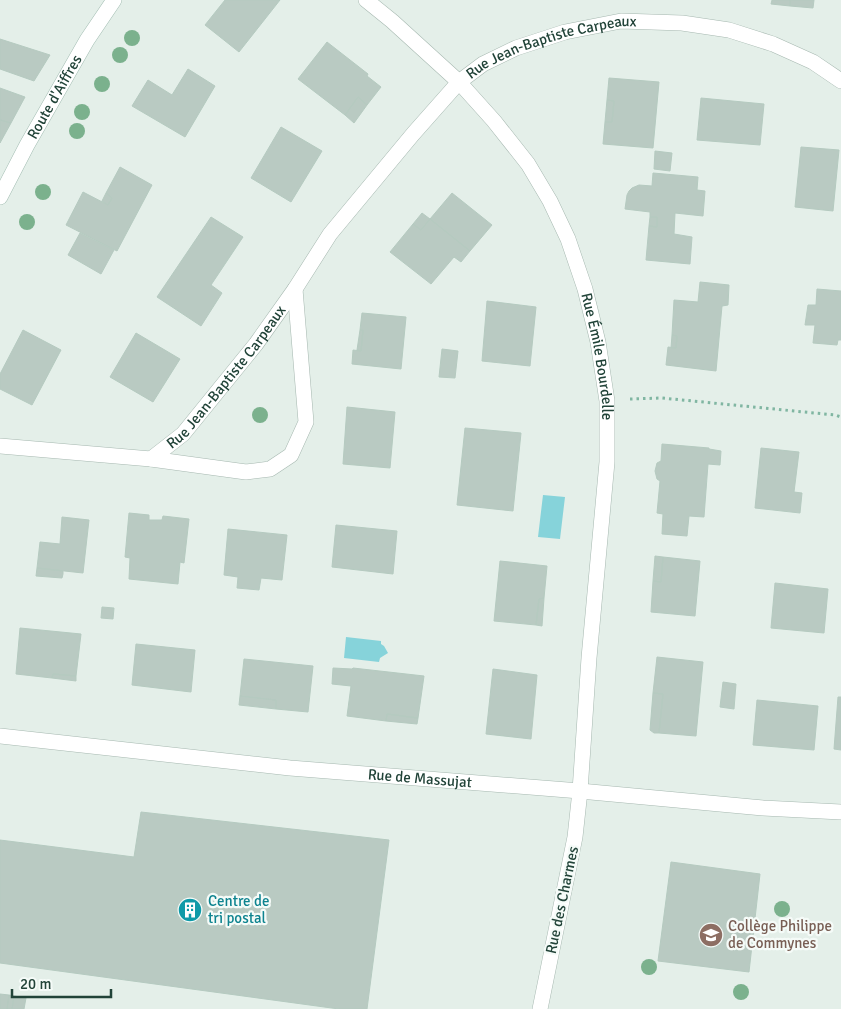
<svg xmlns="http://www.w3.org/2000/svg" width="841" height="1009" font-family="Signika,sans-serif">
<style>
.water{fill:#86d3da}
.building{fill:#b9cac2;stroke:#b5cac0}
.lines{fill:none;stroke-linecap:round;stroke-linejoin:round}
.service-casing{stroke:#a6b8b0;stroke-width:16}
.minor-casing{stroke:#a6b8b0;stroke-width:16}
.tertiary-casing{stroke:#a6b8b0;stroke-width:16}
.secondary-casing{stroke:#a1bcb1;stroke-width:16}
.path{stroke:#80b6a2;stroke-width:3;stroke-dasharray:2.5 4;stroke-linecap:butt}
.service{stroke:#fff;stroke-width:15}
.minor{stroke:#fff;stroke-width:15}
.tertiary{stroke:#fff;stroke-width:15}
.secondary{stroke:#fff;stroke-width:15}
.tree{fill:#7bb18d}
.labels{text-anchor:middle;stroke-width:4.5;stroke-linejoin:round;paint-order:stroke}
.street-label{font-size:15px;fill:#214338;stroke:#f5fbf8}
.culture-label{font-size:15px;fill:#0d838f;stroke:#f5fbf8;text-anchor:start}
.education-label{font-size:15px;fill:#785e54;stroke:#f5fbf8;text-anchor:start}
</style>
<rect width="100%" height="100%" fill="#e4efe9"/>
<path class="water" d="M543 495 565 497 560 539 538 537Z
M346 637 381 641V644L384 646 388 653 380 658 379 662 344 658Z"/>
<path class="building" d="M225 0H280L239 52 205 25Z
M772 0H790V6L771 4Z
M789 0H814L813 8 790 6V0Z
M0 39 50 55 34 81 0 69Z
M327 42 368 74 367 76 381 87 367 105 358 97 345 115 298 79Z
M188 69 215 86 185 137 132 106 148 80 172 95Z
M609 78 659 82 653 148 603 144 605 122H612L614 101 607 100Z
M0 88 25 97 11 123 0 120Z
M358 97 367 105 354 123 345 115Z
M701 98 764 104 760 145 697 140Z
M607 100 614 101 612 122H605Z
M0 120 11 123 0 143Z
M281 127 322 151 291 202 251 178Z
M801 147 839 150 833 211 795 207Z
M655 151 672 153 670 171 654 169Z
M120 167 152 185 117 251 66 225 83 192 108 205 112 198 106 193Z
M653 173 698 177 697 190 705 191 703 216 675 213 674 234 692 237 690 264 646 260 649 226 657 227V217H650V212L625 209 627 195 629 191 632 188 639 185 652 186Z
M106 193 112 198 108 205 102 201Z
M452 193 492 225 470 251 430 219Z
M422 213 430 219 421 230 413 224Z
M211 217 243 237 211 285 222 293 201 326 157 297Z
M650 217H657V227L649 226Z
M430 219 470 251 461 262 454 257 431 284 390 252 413 224 421 230Z
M80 233 114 250 101 274 68 255Z
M700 282 729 285 728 305 722 306 716 371 666 365 668 347 676 348 677 336 672 335 674 300 698 302Z
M817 289 841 291V340H838L837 345 813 343 815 325H805L808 305H816Z
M487 301 536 307 530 366 482 361Z
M362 313 406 317 401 369 352 364 353 350 361 351 363 330H360Z
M23 330 61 350 32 405 0 389V374Z
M360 330H363L361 351 357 350Z
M136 333 180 359 153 402 110 377Z
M672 335 677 336 676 348H671Z
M442 349 458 351 455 378 439 377Z
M347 407 395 412 390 468 343 464Z
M465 428 521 433 513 511 457 505Z
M662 444 709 448V449L721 451 720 465 708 464 704 517 689 516 687 536 662 534 663 514 657 513 660 481 657 479 655 471 657 463 661 461Z
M761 448 799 452 794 492 802 493 800 513 755 508Z
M129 513 149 515V520H162L163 516 189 519 184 563 180 562 178 584 129 579 130 558 125 557Z
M62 517 89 520 83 573 37 568 40 542 60 544Z
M336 525 397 531 393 574 332 567Z
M228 529 287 535 282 580 261 578 259 590 237 588 238 577 224 575Z
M655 556 663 557 661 582 653 581Z
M663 557 700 561 695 616 651 612 653 581 661 582Z
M500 561 547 566 544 598 539 599 536 625 494 621Z
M37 568 63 571V574L62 578 36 576Z
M775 583 828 589 824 633 771 628Z
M544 598 542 626 536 625 539 599Z
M102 607 114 608 113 619 101 618Z
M20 628 81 634 76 676 53 674 52 678 16 674Z
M136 644 195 650 191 692 132 685Z
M657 657 703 662 696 736 659 733 663 694 653 693Z
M244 659 313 666 308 712 276 709V700L240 696Z
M333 668 352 669 353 668 424 676 418 718 387 714 386 721 347 716 351 686 332 684Z
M493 669 537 675 531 739 486 734Z
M53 674 76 676V681L52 678Z
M723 682 736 684 734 709 720 707Z
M653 693 663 694 659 733H654L650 730Z
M240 696 276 700V709L239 705Z
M838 697H841V750L834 749Z
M757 700 818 706 814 750 753 745Z
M387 714 418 718 417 724 386 721Z
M141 812 389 840 367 1009H339L0 963V840L134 857Z
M671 862 760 874 749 972 658 961Z
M0 994 9 995 7 1009H0Z
M9 995 14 996 12 1009H7Z
M14 996 26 998 24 1009H12Z"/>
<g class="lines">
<g class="service-casing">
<g id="service">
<path d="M0 446 151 459 246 472 270 469 291 455 306 422 295 289"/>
<path id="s1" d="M151 459 183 434 256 344 295 289 330 234 413 134 459 82"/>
</g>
</g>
<g class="minor-casing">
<g id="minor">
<path id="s2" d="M366 0 392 21 459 82 494 121 528 164 550 201 568 239 585 289 598 342 607 401V462L589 658 580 791 575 837 540 1009"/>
<path id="s3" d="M459 82 483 64 516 48 565 32 621 21 682 23 729 30 773 44 813 62 841 81"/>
</g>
</g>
<g class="tertiary-casing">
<g id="tertiary">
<path id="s4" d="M0 736 290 768 580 791 763 808 841 812"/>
</g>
</g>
<g class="secondary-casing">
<g id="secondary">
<path id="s5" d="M0 197 27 145 87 40 114 0"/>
</g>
</g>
<path class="path" d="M630 399 662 398 835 415 841 417"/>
<use href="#service" class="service"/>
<use href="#minor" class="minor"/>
<use href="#tertiary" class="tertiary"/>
<use href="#secondary" class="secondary"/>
</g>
<g class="tree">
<circle cx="132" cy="38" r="8"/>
<circle cx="120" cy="55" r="8"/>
<circle cx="102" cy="84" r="8"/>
<circle cx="82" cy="112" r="8"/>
<circle cx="77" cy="131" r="8"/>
<circle cx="43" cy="192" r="8"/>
<circle cx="27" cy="222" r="8"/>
<circle cx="260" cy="415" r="8"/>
<circle cx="782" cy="909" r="8"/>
<circle cx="649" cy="967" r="8"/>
<circle cx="741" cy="992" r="8"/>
</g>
<defs>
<g id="building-disc" transform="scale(1.25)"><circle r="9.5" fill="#0f9aa8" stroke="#f5fbf8"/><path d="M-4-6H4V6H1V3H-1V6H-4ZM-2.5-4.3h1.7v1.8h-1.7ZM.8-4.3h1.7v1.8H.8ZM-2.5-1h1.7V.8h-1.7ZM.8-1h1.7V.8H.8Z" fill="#fff"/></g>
<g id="school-disc" transform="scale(1.25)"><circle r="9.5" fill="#8d6e63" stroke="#f5fbf8"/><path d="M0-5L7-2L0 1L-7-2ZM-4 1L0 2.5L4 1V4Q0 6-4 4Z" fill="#fff"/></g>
</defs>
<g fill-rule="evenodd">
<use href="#building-disc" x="190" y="910"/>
<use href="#school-disc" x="711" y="935"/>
</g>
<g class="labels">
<g class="street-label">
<text dy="5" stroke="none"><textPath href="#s3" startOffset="101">Rue Jean-Baptiste Carpeaux</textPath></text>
<text dy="5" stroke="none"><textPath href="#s5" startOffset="114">Route d'Aiffres</textPath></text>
<text dy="5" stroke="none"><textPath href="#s2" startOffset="438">Rue Émile Bourdelle</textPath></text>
<text dy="5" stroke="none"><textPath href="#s1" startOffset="112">Rue Jean-Baptiste Carpeaux</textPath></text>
<text dy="5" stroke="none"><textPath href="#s4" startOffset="422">Rue de Massujat</textPath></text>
<text transform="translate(562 900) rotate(-78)" y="5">Rue des Charmes</text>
</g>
<g class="culture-label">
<text x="208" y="906">Centre de<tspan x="208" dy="17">tri postal</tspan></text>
</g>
<g class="education-label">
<text x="728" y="931">Collège Philippe<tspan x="728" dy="17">de Commynes</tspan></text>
</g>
</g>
<path d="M12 989v8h99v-8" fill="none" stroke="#214338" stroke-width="2.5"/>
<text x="20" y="989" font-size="15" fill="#214338" stroke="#f5fbf8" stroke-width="4" paint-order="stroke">20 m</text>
</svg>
